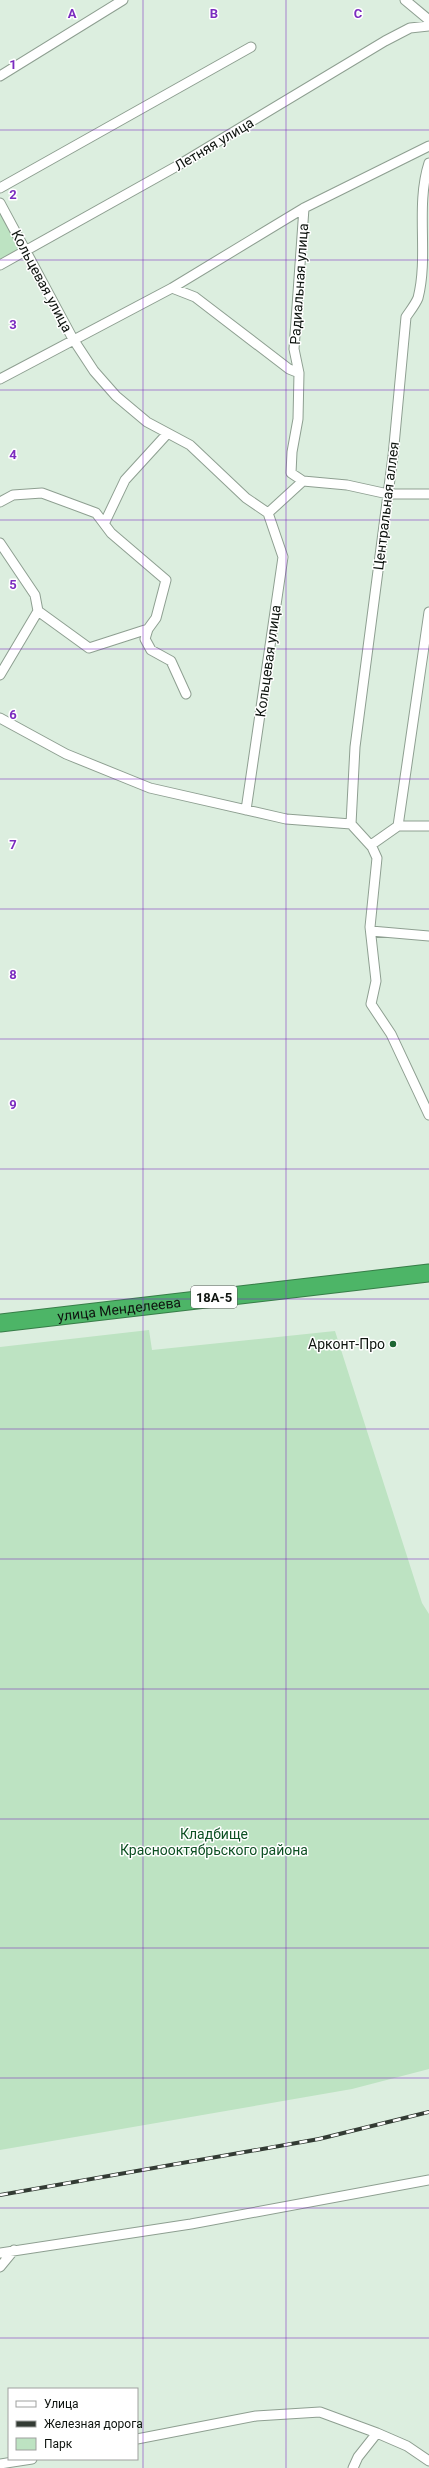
<svg xmlns="http://www.w3.org/2000/svg" width="429" height="2468" font-family="Roboto,sans-serif">
<style>
.green{fill:#bde3c2}
.lines{fill:none;stroke-linecap:round;stroke-linejoin:round}
.street-casing{stroke:#8e9f91;stroke-width:11}
.highway-casing{stroke:#377d48;stroke-width:19}
.street{stroke:#fff;stroke-width:9}
.highway{stroke:#4db567;stroke-width:17}
.rail-casing{stroke:#333b34;stroke-width:4}
.rail{stroke:#fff;stroke-width:2.5;stroke-dasharray:8;stroke-linecap:butt}
.grid{fill:none;stroke:#7b2cbf;stroke-width:1;stroke-opacity:0.55}
.poi-dot{fill:#1e6633;stroke:#fff;stroke-width:1.5}
.labels{text-anchor:middle;stroke-width:3;stroke-linejoin:round;paint-order:stroke}
.shield{fill:#fff;stroke:#565a57;stroke-width:1}
.shield-label{font-size:13px;font-weight:bold;fill:#0e140f}
.street-label{font-size:14px;fill:#0e140f;stroke:#fff}
.poi-label{font-size:14px;fill:#0e140f;stroke:#fff;text-anchor:end}
.park-label{font-size:14px;fill:#0d5023;stroke:#fff}
.grid-label{font-size:13px;text-anchor:middle;font-weight:bold;fill:#7b2cbf;stroke:#fff;stroke-width:3;stroke-linejoin:round;paint-order:stroke}
</style>
<rect width="100%" height="100%" fill="#dceedf"/>
<path class="green" d="M0 212 21 250 0 261Z
M149 1330 152 1350 335 1331 422 1603 429 1614V2069L352 2089 0 2150V1347Z"/>
<g class="lines">
<g class="street-casing">
<path id="street" d="M405 0 429 20
M0 76 123 0
M429 163C415 206 429 255 418 298 415 305 410 311 406 317L393 456 355 747 351 824 372 847 377 858 370 927 376 981 371 1004 391 1034 429 1115
M0 188 251 47
M0 203 73 339 94 371 116 396 147 422 190 445 246 498 268 513 283 557 246 810
M0 265 177 166 385 41 410 28 429 26
M172 288 195 297 289 369 299 373
M0 379 172 288 304 208 429 146
M303 481 347 485 388 494H429
M0 502 13 495 42 493 96 513 111 533 166 580 156 618 148 629 89 648 38 611 35 595 0 543
M268 513 303 481 291 473 292 452 298 419 299 373 294 349 304 208
M105 522 125 480 167 434
M148 629 145 639 151 650 171 661 186 694
M0 675 38 611
M0 718 66 754 150 788 286 819 351 824
M398 826H429
M371 845 398 826 429 612
M371 931 429 936
M0 2253 191 2224 429 2180
M0 2267 14 2250
M137 2439 256 2416 320 2412 377 2433 407 2446 429 2461
M0 2464 32 2459
M353 2468 358 2457 377 2433"/>
</g>
<g class="highway-casing">
<g id="highway">
<path id="s1" d="M0 1323 429 1273"/>
</g>
</g>
<use href="#street" class="street"/>
<use href="#highway" class="highway"/>
<g class="rail-casing">
<path id="rail" d="M0 2195 319 2139 429 2112"/>
</g>
<use href="#rail" class="rail"/>
</g>
<path class="grid" d="M143 0V2468M286 0V2468M0 130H429M0 260H429M0 390H429M0 520H429M0 649H429M0 779H429M0 909H429M0 1039H429M0 1169H429M0 1299H429M0 1429H429M0 1559H429M0 1689H429M0 1819H429M0 1948H429M0 2078H429M0 2208H429M0 2338H429"/>
<circle class="poi-dot" cx="393" cy="1344" r="4"/>
<g class="labels">
<rect class="shield" x="191" y="1286" width="46" height="22" rx="3"/>
<g class="shield-label">
<text x="214" y="1302">18А-5</text>
</g>
<g class="street-label">
<text transform="translate(214 144) rotate(-31)" y="5">Летняя улица</text>
<text transform="translate(42 281) rotate(62)" y="5">Кольцевая улица</text>
<text transform="translate(299 284) rotate(-86)" y="5">Радиальная улица</text>
<text transform="translate(386 506) rotate(-83)" y="5">Центральная аллея</text>
<text transform="translate(268 661) rotate(-82)" y="5">Кольцевая улица</text>
<text dy="5" stroke="none"><textPath href="#s1" startOffset="120">улица Менделеева</textPath></text>
</g>
<g class="poi-label">
<text x="385" y="1349">Арконт-Про</text>
</g>
<g class="park-label">
<text x="214" y="1839">Кладбище<tspan x="214" dy="16">Краснооктябрьского района</tspan></text>
</g>
</g>
<g class="grid-label">
<text x="72" y="18">A</text>
<text x="214" y="18">B</text>
<text x="358" y="18">C</text>
<text x="13" y="69">1</text>
<text x="13" y="199">2</text>
<text x="13" y="329">3</text>
<text x="13" y="459">4</text>
<text x="13" y="589">5</text>
<text x="13" y="719">6</text>
<text x="13" y="849">7</text>
<text x="13" y="979">8</text>
<text x="13" y="1109">9</text>
</g>
<rect x="8" y="2388" width="130" height="72" fill="#ffffff" stroke="#9fa19f"/>
<rect x="16" y="2401" width="20" height="6" fill="#ffffff" stroke="#9fa19f"/>
<text x="44" y="2408" font-size="12" fill="#0e140f">Улица</text>
<rect x="16" y="2421" width="20" height="6" fill="#333b34" stroke="#9fa19f"/>
<text x="44" y="2428" font-size="12" fill="#0e140f">Железная дорога</text>
<rect x="16" y="2438" width="20" height="12" fill="#bde3c2" stroke="#9fa19f"/>
<text x="44" y="2448" font-size="12" fill="#0e140f">Парк</text>
</svg>
